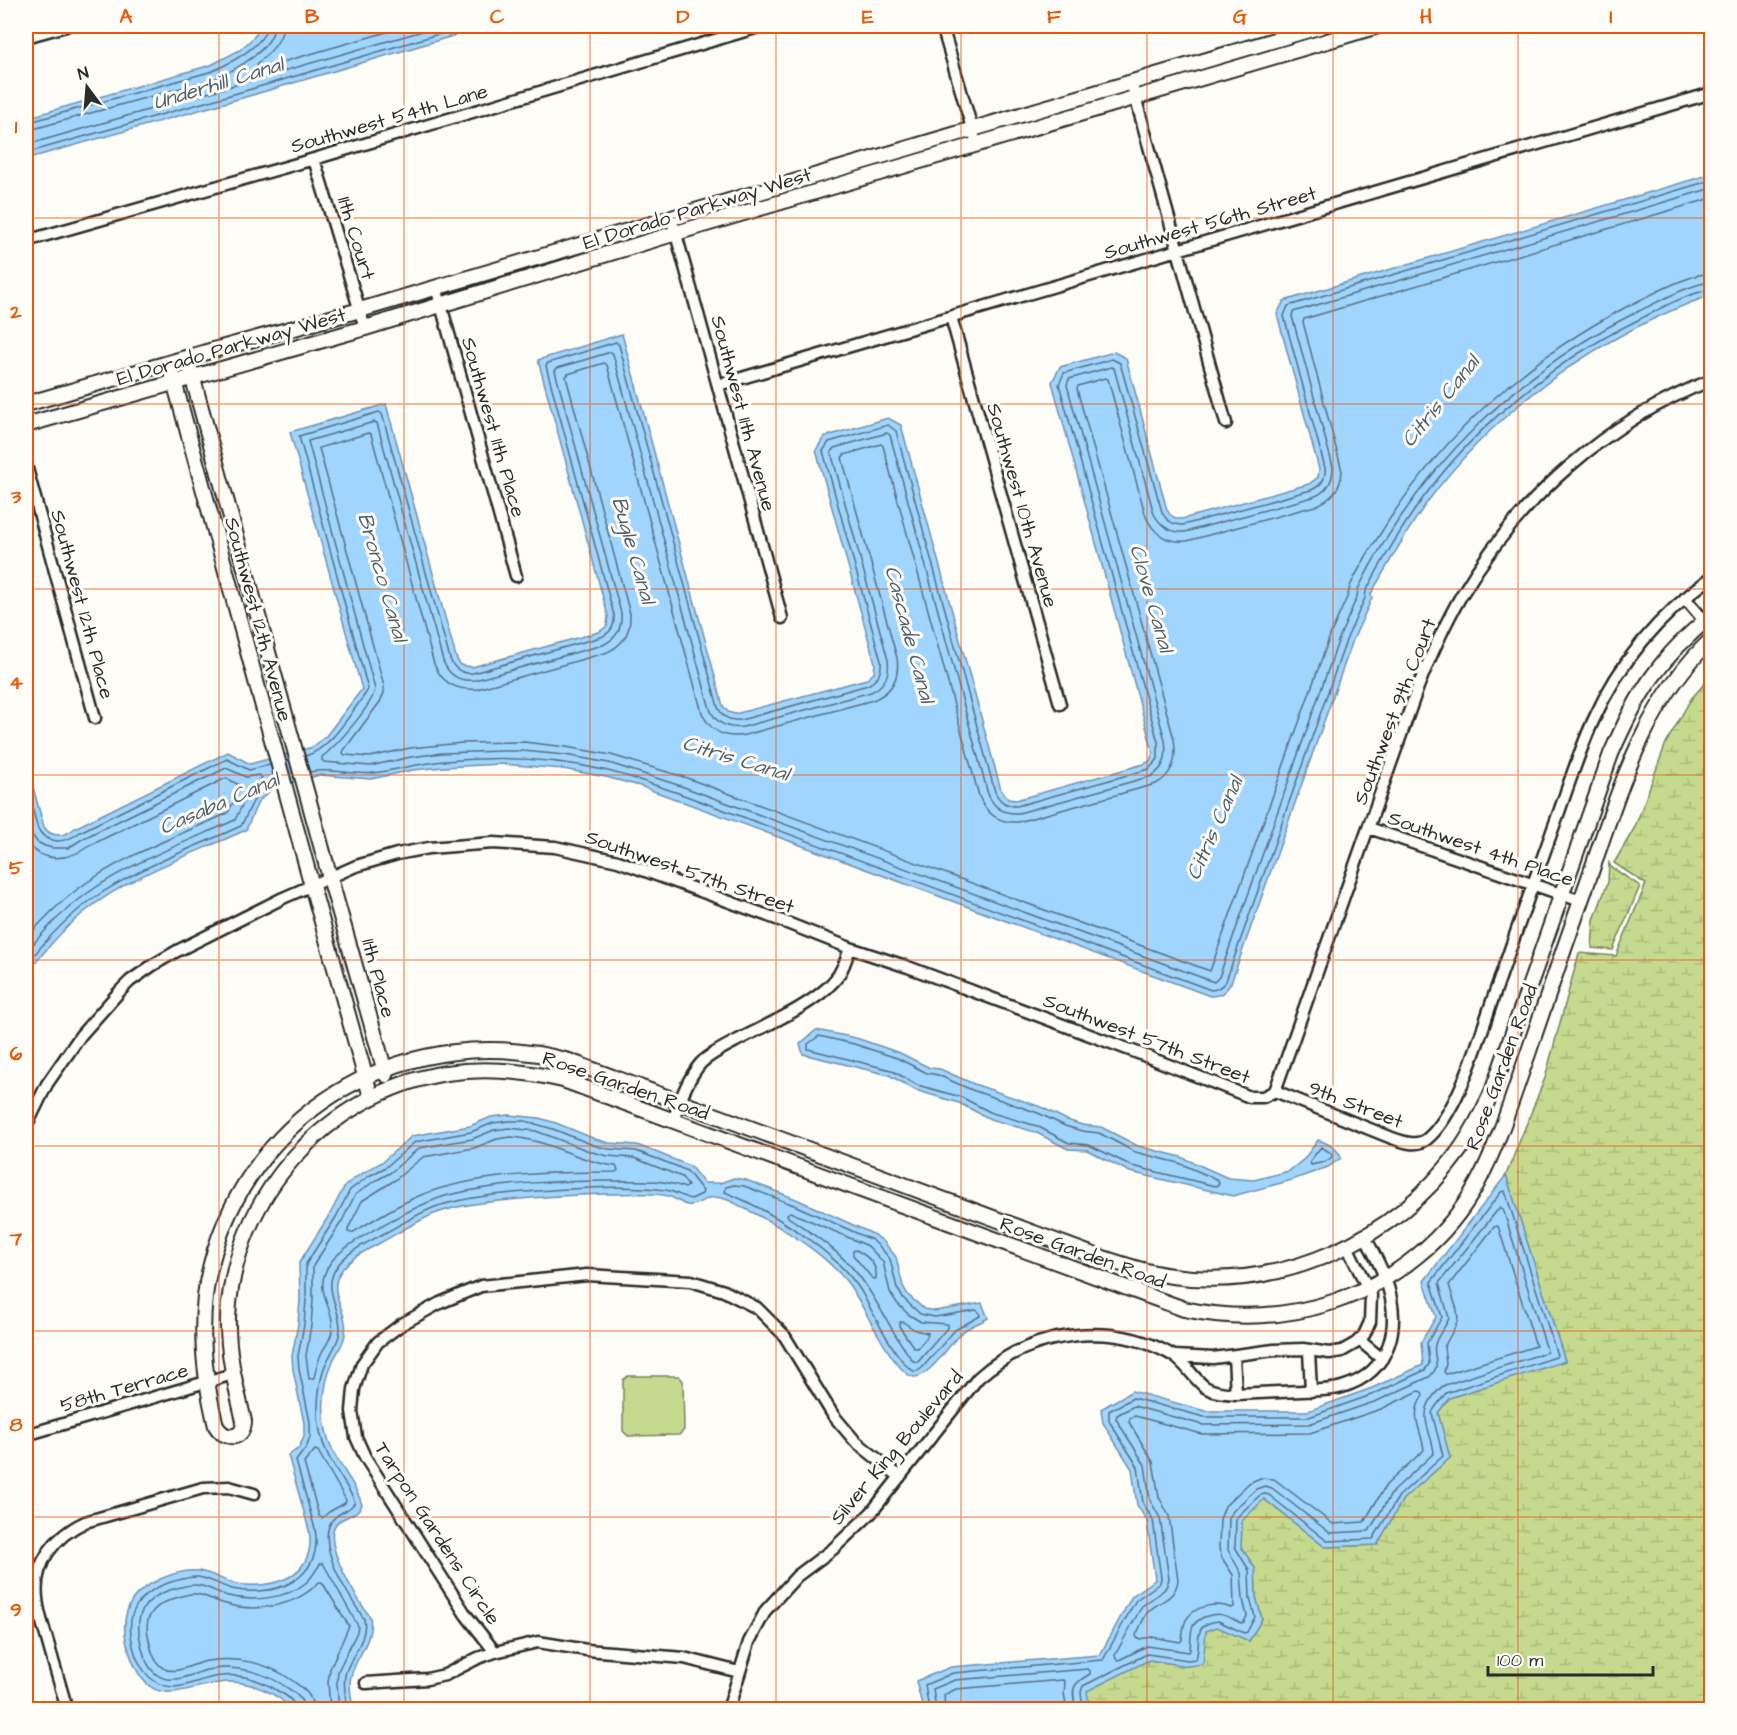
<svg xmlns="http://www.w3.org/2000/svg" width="1737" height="1735" font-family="'Architects Daughter',sans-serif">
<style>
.wetland{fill:url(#wetland-marsh);stroke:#78825d;stroke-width:1.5}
.pitch{fill:#c5da8f;stroke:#78825d;stroke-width:1.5}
.water{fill:#9fd5fe;stroke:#7191aa;stroke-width:1.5}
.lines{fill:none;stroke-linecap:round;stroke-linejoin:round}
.shore{stroke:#596f7f;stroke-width:1.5}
.minor-casing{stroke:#2b2b2b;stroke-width:15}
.tertiary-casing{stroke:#2b2b2b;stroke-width:18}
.minor{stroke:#fdfcf7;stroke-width:10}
.tertiary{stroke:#fdfcf7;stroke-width:14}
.grid{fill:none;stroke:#e8590c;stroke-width:1.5;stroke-opacity:0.55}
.labels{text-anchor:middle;stroke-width:6;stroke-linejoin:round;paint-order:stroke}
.street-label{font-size:20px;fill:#2b2b2b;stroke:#fdfcf7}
.water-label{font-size:21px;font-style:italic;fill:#4e5e6a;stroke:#fdfcf7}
.neatline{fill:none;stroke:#e8590c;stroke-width:2}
.grid-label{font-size:20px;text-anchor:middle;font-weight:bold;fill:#e8590c}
</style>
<defs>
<pattern id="wetland-marsh" width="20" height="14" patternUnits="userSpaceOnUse" patternTransform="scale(1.5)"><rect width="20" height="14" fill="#c5da8f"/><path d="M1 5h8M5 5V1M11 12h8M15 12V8" fill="none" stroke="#a9bb7c"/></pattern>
</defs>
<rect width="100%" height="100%" fill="#fdfcf7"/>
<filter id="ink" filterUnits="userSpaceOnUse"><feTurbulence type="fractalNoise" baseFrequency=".0167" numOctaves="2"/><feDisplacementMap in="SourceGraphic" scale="12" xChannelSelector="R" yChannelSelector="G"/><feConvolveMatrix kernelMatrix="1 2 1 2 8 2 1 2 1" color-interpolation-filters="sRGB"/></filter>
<g filter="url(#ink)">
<path class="wetland" d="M1711 676V1709L1090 1710 1086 1691 1149 1660 1188 1666 1206 1631 1217 1626 1249 1641 1262 1619 1256 1597 1255 1568 1241 1547 1242 1520 1264 1499 1325 1547 1377 1545 1403 1499 1450 1458 1438 1413 1449 1398 1565 1361 1506 1175 1545 1078 1579 953 1616 956 1646 884 1614 863 1635 827 1666 743 1691 699Z
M1609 863 1611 867 1640 886 1613 950 1592 948 1594 920 1608 882Z"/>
<path class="pitch" d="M628 1376H679L683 1381 684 1430 679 1435 628 1436 623 1431V1380Z"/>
<path class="water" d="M262 26H487L249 96 26 159V118L211 65 240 50 253 38Z
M1711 174V295C1600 335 1499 406 1428 501 1407 530 1389 562 1371 594L1372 598 1353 640 1231 983C1225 992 1221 996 1210 996L640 786 606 777 563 769 502 764 444 767 413 770 371 779 320 775 274 787 258 802 246 830C191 855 129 875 82 914 60 932 43 953 26 975V762L44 827C52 839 66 836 75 828L228 752 250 764 313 747 326 736 362 689 290 432 386 404 456 657 460 665 472 667 599 632 607 626 608 616 538 360 622 334 723 706 728 712 735 714 867 679 874 673 875 663 816 450 824 437 888 418 901 425 1001 790 1008 799 1016 800 1144 764 1150 761 1153 752 1052 382 1060 367 1114 352 1126 358 1167 510C1170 516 1175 519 1182 519L1309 484 1318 477 1319 469 1277 314 1284 301Z
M816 1030 856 1038 900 1053 930 1068 940 1069 974 1084 1041 1107 1067 1120 1082 1125 1101 1127 1138 1146 1181 1157 1228 1178 1254 1180 1289 1171 1304 1159 1318 1140C1328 1143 1338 1148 1341 1158L1328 1167 1292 1180 1233 1196 1130 1172 1087 1150 1068 1149 1035 1132 990 1119 959 1103 915 1090 889 1075 803 1054 800 1044Z
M509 1115 539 1118 556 1123 595 1139 609 1143 637 1145 653 1151 690 1166 704 1183H720L734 1178 746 1180 796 1199 875 1235 884 1242 896 1257 903 1286 908 1295 924 1309 935 1311 982 1303 988 1318C980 1323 969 1326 961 1333 951 1342 928 1379 914 1377 894 1374 863 1304 850 1286 826 1253 780 1226 744 1208 738 1205 732 1201 725 1199 706 1192 698 1208 687 1205 680 1203 675 1198 668 1196 648 1192 627 1194 607 1194 571 1195 535 1197 499 1201 477 1203 455 1206 434 1214 415 1222 398 1233 380 1243 365 1251 343 1261 337 1279 331 1297 349 1315 345 1334 344 1344 337 1352 333 1361 321 1389 320 1424 333 1451 341 1469 357 1485 362 1505 362 1505 357 1512 356 1512 350 1517 341 1518 336 1524 321 1543 358 1600 370 1617 374 1640 357 1655 351 1676 348 1686 352 1699 353 1709 337 1710 322 1710 307 1710 303 1710 297 1711 293 1710 289 1708 283 1701 279 1698 268 1691 255 1685 242 1683 193 1675 152 1725 129 1651 123 1633 122 1615 133 1599 144 1583 178 1569 198 1571 211 1572 223 1581 236 1584 274 1590 317 1576 309 1530L288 1455 298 1449 304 1437V1423L293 1370 292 1356 298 1324 300 1300 299 1263 330 1214 342 1191 345 1186 356 1177 382 1162 412 1136 470 1126 491 1117Z
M1506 1175 1565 1361 1449 1398 1438 1413 1450 1458 1403 1499 1377 1545 1325 1547 1264 1499 1242 1521 1241 1547 1255 1568 1256 1597 1262 1619 1249 1641 1217 1627 1206 1631 1203 1664 1188 1666 1149 1660 1087 1691 1090 1709H923L916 1681 951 1667 1100 1655 1132 1596 1155 1580 1147 1521 1137 1505 1132 1469 1103 1423 1101 1409 1132 1391 1205 1411H1308L1372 1388 1423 1365 1421 1342 1436 1317 1424 1281Z"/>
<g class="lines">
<path class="shore" d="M283 26C282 42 269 53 257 64L258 69 408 26
M26 123 213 71C230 63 264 46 267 26
M26 131 217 78C236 69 273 49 274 26
M26 145 440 26
M26 153 248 90 466 26
M1712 188 1293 312 1292 316 1333 467C1333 482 1327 492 1313 497L1185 532C1171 533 1161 527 1154 514L1114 368 1111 367 1069 379 1067 385 1165 740C1167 755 1166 767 1152 776L1019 813C1003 814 994 808 988 794L890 435 887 433 834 448 831 452 888 660C890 675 885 685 871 692L743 727C727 729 716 724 710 709L613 354 611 352 557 368 555 371 621 613C622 629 617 638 603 645L475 680C459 682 449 676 443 661L377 423 374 422 308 441 375 689C373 705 336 746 322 757V760L324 762 370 766 411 757 442 753 502 751H523L565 755 609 763 681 786 1214 982 1219 977 1340 636 1357 597 1358 589C1419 468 1518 370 1639 311 1658 302 1692 283 1712 282
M1712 198 1304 319 1303 322 1342 471C1341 489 1331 500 1315 506L1187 541C1168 543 1154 534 1146 517L1108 379 1105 378 1078 386 1077 389 1174 739C1177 758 1174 774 1156 784L1018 822C999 823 986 814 979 796L883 446 881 444 844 455 842 458 897 658C900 678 892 692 873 700L745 735C725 739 710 731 702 713L607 365 604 363 568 374 566 377 630 614C631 633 623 646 605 653L477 689C457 691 442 683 434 664L371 434 368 433 319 448 384 686V693L380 702 344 750 343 753 345 755 370 757 410 748 462 743 524 742 566 747 611 755 684 777 1210 971 1331 633 1348 595 1350 586C1358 570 1367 554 1377 539 1440 435 1531 354 1640 300 1659 291 1690 274 1712 273
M305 756C331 749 350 714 366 693L368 689 299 436 379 412 382 414 450 659C454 669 462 674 473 673L601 637C611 633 615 626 614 615L546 366 548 363 616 342 619 345 718 707C722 718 730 721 741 720L868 685C878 679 882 673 881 661L823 451 829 442 888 425 896 431 995 792C1000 802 1006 806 1017 806L1149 769 1158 759V742L1059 384 1064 373 1112 359 1120 363 1162 512C1166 521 1173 525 1183 525L1311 490C1321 486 1326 479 1325 468L1284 316 1288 306 1712 180
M309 772C331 767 352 776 373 773 397 770 420 763 445 761 499 756 555 758 608 771 632 777 655 785 678 793L1211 990C1218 990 1222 986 1226 981L1347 638 1365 598 1366 591C1383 559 1402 527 1423 498 1479 422 1556 360 1640 319 1659 309 1691 291 1712 290
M26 785 38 829C48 846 66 843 80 832L227 759 249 770 270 765
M26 813 32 835 37 842 45 846 53 848H68L84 838 226 768 246 777 259 775 262 778 247 795 235 820C185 843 130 862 85 895 63 911 43 931 26 953
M26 841C42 864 68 861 89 846L226 778 241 786 228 813C178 836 124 855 79 888 59 903 42 920 26 939
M26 965C45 941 66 918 91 900 137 868 191 849 241 826 250 810 255 788 275 781
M819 1036 854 1044 897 1058 927 1073 938 1075 972 1090 1038 1113 1065 1126 1082 1131 1099 1133 1135 1152 1179 1163 1218 1180 1219 1184 1215 1186 1132 1166 1089 1145 1069 1143 1037 1126 992 1113 961 1097 917 1085 891 1070 808 1049V1044Z
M509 1128 536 1131 592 1152 608 1156 634 1158 682 1177 688 1186 685 1188C663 1178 636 1181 613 1181 559 1181 502 1182 449 1195 423 1202 347 1240 331 1262 310 1291 336 1307 332 1331 331 1339 326 1345 322 1352 318 1360 316 1369 314 1378L309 1379 306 1356 311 1325 313 1300V1266L342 1221 355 1195 373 1182 390 1173 419 1148 472 1139 494 1130Z
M510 1137C548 1139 579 1162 616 1166L618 1170 616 1172C557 1172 485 1173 429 1192 403 1201 375 1219 352 1233L348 1232V1229L362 1201 395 1180 423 1157 474 1148 497 1139Z
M1321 1147 1331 1153 1332 1157 1325 1162 1311 1165 1310 1161Z
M734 1185 744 1186 794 1205 872 1240 880 1247 890 1259 897 1288 903 1298 920 1314 935 1317 976 1310 979 1312 980 1316 955 1330 922 1368C920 1370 917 1372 914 1371 900 1368 869 1305 861 1291 835 1250 769 1210 725 1192L726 1187Z
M1500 1207 1503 1209 1547 1350V1352L1445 1385C1439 1388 1436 1393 1432 1398 1418 1418 1432 1432 1434 1453L1393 1491 1369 1531 1330 1533 1272 1488 1265 1486 1256 1489 1233 1511 1229 1518 1228 1550 1241 1573 1243 1599 1247 1616 1244 1622 1241 1623C1226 1616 1221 1611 1204 1617 1200 1619 1196 1621 1193 1626 1190 1632 1191 1642 1190 1650L1189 1652 1147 1646 1119 1660 1116 1659 1115 1655 1142 1606 1164 1590 1167 1585 1169 1579 1160 1518 1150 1500 1145 1465 1116 1419 1117 1415 1134 1406 1203 1425 1309 1424 1377 1401 1429 1377C1443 1365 1432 1358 1435 1345 1437 1335 1446 1327 1449 1318L1439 1283Z
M790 1212 868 1246 883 1262 890 1292 897 1303 908 1314 921 1322 947 1324V1328L918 1362 913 1361C892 1334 880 1304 860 1277 841 1252 814 1235 788 1217L787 1214Z
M1498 1226 1536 1346 1446 1374 1444 1372 1446 1364 1444 1347 1455 1327 1458 1319 1457 1310 1449 1285 1494 1227Z
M856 1250C868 1256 878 1265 876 1279L872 1278 853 1255V1251Z
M900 1322H903L915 1330 928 1333 927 1337 918 1348H914L899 1326Z
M1419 1391 1422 1392 1423 1395C1409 1417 1421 1427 1424 1450L1386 1485 1364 1522 1333 1524 1274 1479 1260 1478 1249 1483 1225 1506 1220 1519 1219 1549 1222 1558 1233 1575 1234 1607 1231 1608C1217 1602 1195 1605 1186 1620 1183 1626 1183 1633 1182 1640L1180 1642 1152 1637 1139 1639 1137 1638 1136 1635C1140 1628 1143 1618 1148 1612 1160 1599 1175 1601 1178 1580L1169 1516 1159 1497 1153 1462 1129 1422 1130 1418 1135 1416 1202 1434 1310 1433 1381 1409Z
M315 1450 318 1451 346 1500 345 1503 329 1512 322 1518 319 1516 304 1463Z
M296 1710C295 1701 286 1695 278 1691 261 1680 242 1674 222 1676 207 1677 195 1683 182 1686 150 1692 134 1662 131 1635 127 1606 146 1590 171 1582 179 1580 189 1576 198 1577 209 1578 221 1586 232 1589 274 1598 324 1580 315 1529L296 1461 307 1446 310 1437V1422L299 1369 298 1356 304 1325 306 1300V1264L336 1217 350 1190 369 1176 386 1167 415 1142 471 1132 493 1123 509 1121H525L553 1129 593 1145 609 1149 636 1151 676 1166 687 1171 703 1191 702 1194 691 1199C682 1197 675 1191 665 1190 628 1185 589 1188 552 1190 513 1193 473 1195 435 1207 417 1214 400 1225 383 1234 367 1243 346 1252 336 1268 322 1290 341 1308 340 1330 339 1345 327 1357 323 1371 316 1399 315 1429 328 1455 336 1472 348 1486 355 1502 350 1512 336 1512 331 1522 316 1547 350 1598 364 1619 368 1639 352 1654 346 1672 342 1683 346 1698 347 1710
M304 1710C303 1699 297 1694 289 1689 266 1672 235 1664 207 1670 194 1673 181 1681 167 1679 156 1677 149 1668 145 1658 135 1628 133 1604 167 1591 176 1588 185 1585 194 1585 205 1584 217 1593 228 1596 252 1602 287 1599 307 1582 312 1577 316 1570 320 1564L323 1563 358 1626 357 1632 338 1671 337 1683 339 1710
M313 1710C313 1695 304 1689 293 1681 269 1663 237 1656 207 1661 194 1663 175 1676 163 1668 153 1662 150 1645 148 1635 143 1613 159 1603 178 1597 183 1596 190 1593 196 1594 205 1595 216 1602 226 1604 257 1613 297 1606 319 1582H322L349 1626 330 1669 328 1682 330 1710
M929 1710 925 1685 953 1673 1103 1660 1136 1600 1160 1583 1161 1578 1153 1520 1143 1503 1138 1467 1109 1421V1411L1133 1398 1204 1417H1309L1374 1394 1425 1370 1429 1364 1427 1343 1442 1317 1431 1282 1501 1192 1505 1191 1557 1355 1556 1357 1446 1393 1434 1409 1432 1413 1443 1456 1399 1496 1373 1539 1327 1541 1269 1495 1265 1494 1260 1495 1238 1516 1236 1520 1235 1547 1249 1570 1250 1598 1255 1617 1247 1632 1244 1633 1218 1621C1191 1624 1202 1640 1196 1659L1188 1660 1147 1654 1083 1686 1081 1692 1083 1710
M936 1710 933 1689 955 1680 1088 1669 1090 1671V1674C1070 1685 1072 1689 1076 1710
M945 1710 944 1695 956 1689 1063 1680 1065 1683 1064 1693 1067 1710"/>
<g class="minor-casing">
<path id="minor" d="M942 26 974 135
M26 37 66 26
M1131 82 1226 423
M314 159 365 328
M674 227 782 618
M26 241 314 159 762 26
M436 287 516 576
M951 317 1060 704
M718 385 1712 93
M26 465 95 718
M1685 598 1712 630
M1369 828 1581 901
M1275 1091 1418 687C1431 655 1444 625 1461 596 1518 500 1607 420 1712 380
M1275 1091 1392 1138C1403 1142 1417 1147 1427 1139 1458 1113 1479 1039 1492 1001 1514 938 1536 875 1559 812 1570 781 1580 749 1594 719 1620 661 1661 614 1712 577
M673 1121C680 1101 687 1079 701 1063 710 1054 725 1047 736 1041 766 1025 812 1006 834 981 842 972 846 960 850 948
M26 1127 47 1084 81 1035 120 991 130 981 153 965 177 951 283 898 356 866 397 854 429 848 493 843 555 847 618 861 782 921 850 948 908 967 1138 1053 1250 1097H1263L1275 1091
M1359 1340 1382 1359
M1309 1351 1311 1391
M1175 1356 1213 1358 1274 1350 1303 1349 1329 1353 1342 1351 1356 1343 1364 1335 1370 1322 1371 1295 1347 1246
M1234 1356 1236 1394
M26 1435 233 1374
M739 1672 684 1658 587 1650 538 1642 495 1652 466 1615 365 1457 356 1437 352 1411 354 1389 362 1364 378 1342 402 1324 440 1303 481 1286 587 1275 691 1281 724 1291 757 1308 784 1335 833 1415 855 1441 900 1477
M366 1683 427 1679 445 1675 478 1658 495 1652
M67 1710C61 1687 54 1665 48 1643 44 1628 38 1613 37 1598 33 1563 55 1536 85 1522L203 1488 229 1487 254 1494
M728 1710 749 1642 766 1610 797 1576 833 1549 871 1513 978 1378C1030 1331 1111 1320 1172 1355 1185 1362 1193 1378 1205 1387 1214 1393 1226 1393 1236 1394 1258 1393 1279 1392 1301 1391 1315 1390 1329 1391 1342 1387 1393 1372 1402 1323 1385 1278 1380 1264 1372 1250 1365 1237"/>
</g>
<g class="tertiary-casing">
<path id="tertiary" d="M190 368 330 878 386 1075
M172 374 312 886 371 1097
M26 404 210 351 360 310 1322 26
M26 425 365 328 676 233 1378 26
M1712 615C1660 657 1637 694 1611 754L1492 1092C1482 1113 1472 1133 1459 1151 1394 1241 1282 1291 1172 1276 1143 1272 1116 1262 1088 1253L569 1061C413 1018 252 1105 211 1264 197 1318 203 1373 216 1426 225 1441 244 1440 244 1421 236 1387 227 1353 228 1318 233 1196 327 1093 446 1073 486 1067 525 1071 563 1080L1184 1309C1235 1320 1283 1318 1333 1302 1394 1282 1448 1239 1478 1182 1499 1143 1513 1095 1528 1054 1548 994 1569 935 1590 875 1619 791 1645 701 1712 639"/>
</g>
<use href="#minor" class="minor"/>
<use href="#tertiary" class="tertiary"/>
</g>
</g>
<path class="grid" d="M219 26V1710M404 26V1710M590 26V1710M776 26V1710M961 26V1710M1147 26V1710M1333 26V1710M1518 26V1710M26 218H1712M26 404H1712M26 589H1712M26 775H1712M26 960H1712M26 1146H1712M26 1331H1712M26 1517H1712"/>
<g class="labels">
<g class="street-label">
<text transform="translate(389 118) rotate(-16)" y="7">Southwest 54th Lane</text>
<text transform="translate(697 208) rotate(-17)" y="7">El Dorado Parkway West</text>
<text transform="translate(1210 222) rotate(-16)" y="7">Southwest 56th Street</text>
<text transform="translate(357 238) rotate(73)" y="7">11th Court</text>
<text transform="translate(231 346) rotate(-16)" y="7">El Dorado Parkway West</text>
<text transform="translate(744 413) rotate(75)" y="7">Southwest 11th Avenue</text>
<text transform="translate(494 427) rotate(74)" y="7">Southwest 11th Place</text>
<text transform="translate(1023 505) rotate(74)" y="7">Southwest 10th Avenue</text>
<text transform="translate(83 604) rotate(75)" y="7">Southwest 12th Place</text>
<text transform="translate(259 619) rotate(75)" y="7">Southwest 12th Avenue</text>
<text transform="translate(1394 711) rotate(-69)" y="7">Southwest 9th Court</text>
<text transform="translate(1481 848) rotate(19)" y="7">Southwest 4th Place</text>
<text transform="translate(690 871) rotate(19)" y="7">Southwest 57th Street</text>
<text transform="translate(379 978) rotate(75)" y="7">11th Place</text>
<text transform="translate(1147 1038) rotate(21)" y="7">Southwest 57th Street</text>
<text transform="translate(1501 1067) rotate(-70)" y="7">Rose Garden Road</text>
<text transform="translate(626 1085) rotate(19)" y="7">Rose Garden Road</text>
<text transform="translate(1356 1104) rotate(21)" y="7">9th Street</text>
<text transform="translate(1083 1252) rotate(20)" y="7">Rose Garden Road</text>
<text transform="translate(124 1387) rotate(-16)" y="7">58th Terrace</text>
<text transform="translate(896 1447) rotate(-50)" y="7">Silver King Boulevard</text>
<text transform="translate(438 1533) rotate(57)" y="7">Tarpon Gardens Circle</text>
</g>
<g class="water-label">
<text transform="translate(218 83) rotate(-17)" y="7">Underhill Canal</text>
<text transform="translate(1440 401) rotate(-51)" y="7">Citris Canal</text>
<text transform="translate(634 550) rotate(74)" y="7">Bugle Canal</text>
<text transform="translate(383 577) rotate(74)" y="7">Bronco Canal</text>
<text transform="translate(1152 598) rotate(74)" y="7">Clove Canal</text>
<text transform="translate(910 634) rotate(75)" y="7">Cascade Canal</text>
<text transform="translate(736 758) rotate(17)" y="7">Citris Canal</text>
<text transform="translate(219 803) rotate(-23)" y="7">Casaba Canal</text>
<text transform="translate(1214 828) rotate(-66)" y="7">Citris Canal</text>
</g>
</g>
<rect width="1737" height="1735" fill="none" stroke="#fdfcf7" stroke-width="66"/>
<g transform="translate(87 87) rotate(344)" stroke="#fdfcf7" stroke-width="4.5" paint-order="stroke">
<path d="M0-4.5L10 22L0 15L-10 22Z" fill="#2b2b2b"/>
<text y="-9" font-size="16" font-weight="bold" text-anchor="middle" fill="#2b2b2b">N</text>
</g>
<path d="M1488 1666v9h165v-9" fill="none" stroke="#2b2b2b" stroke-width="3"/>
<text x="1497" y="1666" font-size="18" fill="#2b2b2b" stroke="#fdfcf7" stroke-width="4.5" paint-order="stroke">100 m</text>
<rect x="33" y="33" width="1671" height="1669" class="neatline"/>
<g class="grid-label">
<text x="126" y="23">A</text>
<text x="312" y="23">B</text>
<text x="497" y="23">C</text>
<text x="683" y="23">D</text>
<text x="868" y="23">E</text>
<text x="1054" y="23">F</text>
<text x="1240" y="23">G</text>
<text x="1426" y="23">H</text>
<text x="1611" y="23">I</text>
<text x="16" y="133">1</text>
<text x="16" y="318">2</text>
<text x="16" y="503">3</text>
<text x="16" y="689">4</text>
<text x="16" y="874">5</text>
<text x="16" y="1060">6</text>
<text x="16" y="1245">7</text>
<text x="16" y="1431">8</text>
<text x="16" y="1616">9</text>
</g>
</svg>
